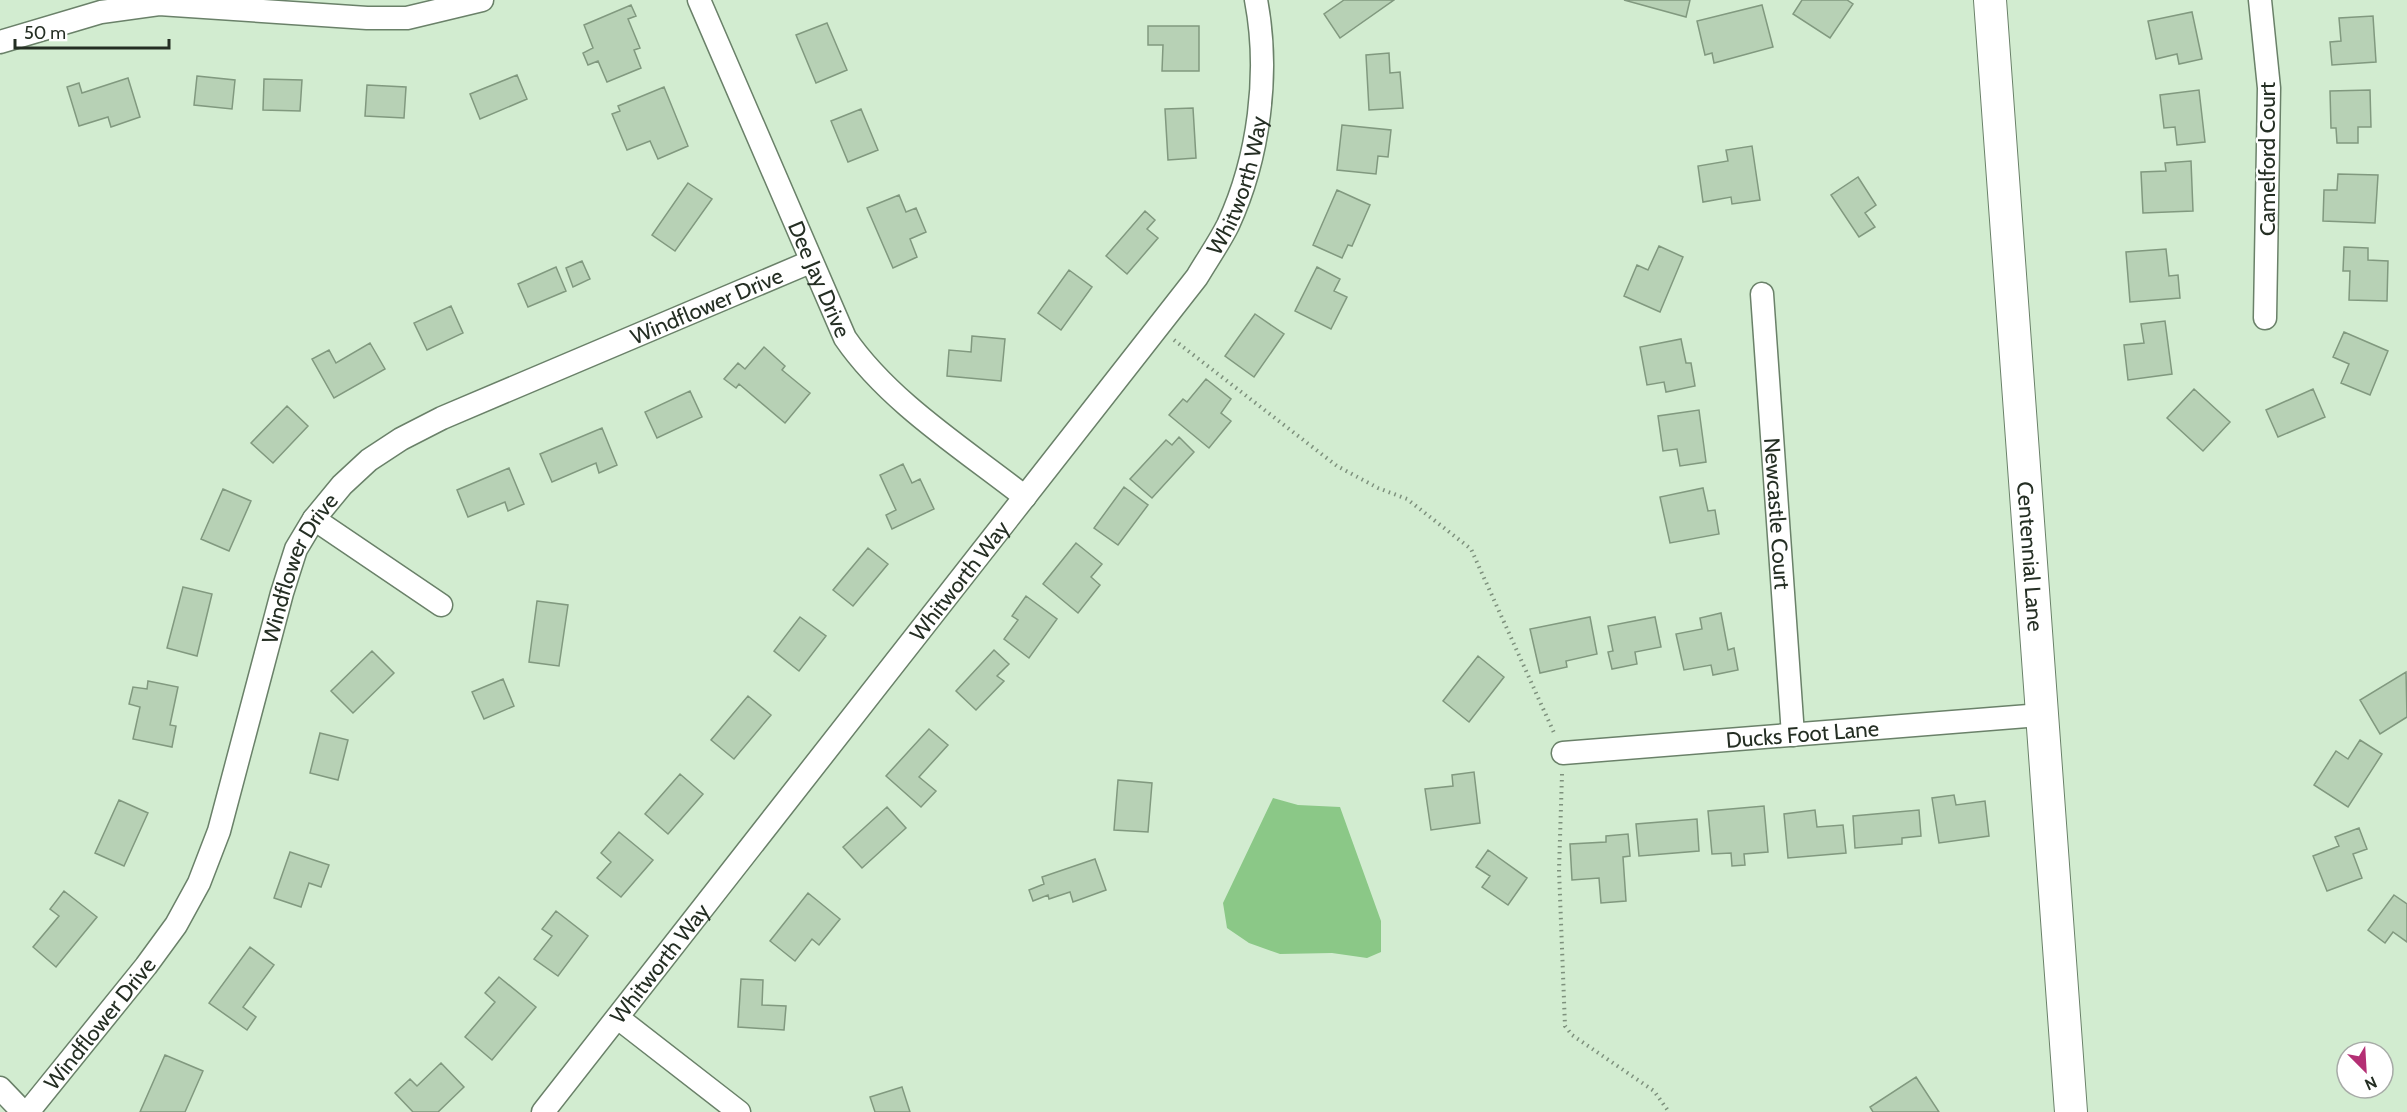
<svg xmlns="http://www.w3.org/2000/svg" width="2407" height="1112" font-family="Cabin,sans-serif">
<style>
.water{fill:#8bc887}
.building{fill:#b7d1b5;stroke:#81997f;stroke-width:1.5}
.lines{fill:none;stroke-linecap:round;stroke-linejoin:round}
.street-casing{stroke:#6a8169;stroke-width:25}
.secondary-casing{stroke:#6a8169;stroke-width:34}
.path{stroke:#7e917d;stroke-width:4;stroke-dasharray:1.5 4.5;stroke-linecap:butt}
.street{stroke:#fff;stroke-width:22}
.secondary{stroke:#fff;stroke-width:32}
.labels{text-anchor:middle;stroke-width:4.5;stroke-linejoin:round;paint-order:stroke}
.street-label{font-size:22px;fill:#242e23;stroke:#fff}
</style>
<rect width="100%" height="100%" fill="#d2ecd0"/>
<path class="water" d="M1273 798 1298 805 1340 807 1381 921V952L1367 958 1332 953 1280 954 1249 943 1227 928 1223 903Z"/>
<path class="building" d="M1344 0H1394L1340 38 1324 14Z
M1624 0H1690L1686 17Z
M1802 0H1847L1853 4 1830 38 1793 14Z
M631 5 636 16 628 19 640 48 634 50 641 68 607 82 598 61 588 65 583 53 593 48 584 25Z
M1762 5 1773 47 1714 63 1712 53 1705 55 1697 21Z
M2192 12 2202 59 2179 64 2177 54 2156 59 2148 21Z
M2373 16 2376 62 2332 65 2330 42 2341 41 2339 18Z
M827 23 847 70 816 83 796 35Z
M1148 26H1199V71H1162L1163 45H1148Z
M1389 53 1390 73 1400 72 1403 108 1369 110 1366 55Z
M517 75 527 99 480 119 470 94Z
M197 76 235 80 232 109 194 105Z
M128 78 140 117 111 127 108 117 79 126 67 87 79 83 82 93Z
M264 79 302 80 300 111 263 110Z
M367 85 406 87 404 118 365 116Z
M664 87 688 146 658 159 650 141 627 150 612 114 620 111 618 106Z
M2199 90 2205 142 2177 145 2175 127 2164 128 2160 95Z
M2370 90 2371 127H2358V143H2337L2336 128H2331L2330 91Z
M1193 108 1196 158 1168 160 1165 109Z
M861 109 878 150 848 162 831 121Z
M1342 125 1391 130 1388 157 1378 156 1376 174 1337 170Z
M1752 146 1760 200 1732 204 1731 197 1703 202 1698 166 1728 161 1726 150Z
M2191 161 2193 211 2143 213 2141 172 2166 171 2165 163Z
M2338 174 2378 175 2375 223 2323 221 2324 190H2337Z
M1858 177 1876 205 1865 213 1875 227 1859 237 1831 195Z
M688 183 712 199 675 251 652 235Z
M1337 190 1370 205 1352 246 1348 245 1342 258 1313 245Z
M899 195 906 212 916 208 926 232 910 239 917 257 893 268 867 208Z
M1145 211 1155 220 1147 229 1158 238 1127 274 1106 256Z
M1659 246 1683 257 1660 312 1624 296 1637 265 1648 270Z
M2344 247 2368 248V260L2388 261 2387 301 2349 300 2350 271H2343Z
M2166 249 2169 276 2178 275 2180 298 2130 302 2126 252Z
M582 261 590 279 573 287 566 268Z
M556 267 566 291 528 307 518 284Z
M1317 267 1340 279 1334 291 1347 297 1331 329 1295 311Z
M1069 270 1092 287 1061 330 1038 313Z
M451 306 463 333 427 350 414 323Z
M1255 314 1284 334 1254 377 1225 356Z
M2165 321 2172 374 2128 380 2124 345 2144 343 2141 324Z
M2344 332 2388 351 2370 395 2341 383 2349 364 2333 357Z
M972 336 1005 339 1001 381 947 376 949 350 971 352Z
M1681 339 1686 363H1691L1695 386 1666 392 1664 382 1647 385 1640 347Z
M370 343 385 369 334 398 312 359 329 350 336 363Z
M764 347 785 366 782 370 810 393 785 423 739 384 736 388 724 379 738 363 745 369Z
M1206 379 1231 399 1221 413 1231 421 1209 448 1169 415 1183 399 1187 402Z
M2194 389 2230 422 2203 451 2167 418Z
M2313 389 2325 417 2278 437 2266 410Z
M690 391 702 417 657 438 645 412Z
M287 406 308 426 273 463 251 443Z
M1699 410 1706 462 1680 466 1677 449 1663 451 1658 416Z
M602 428 617 465 599 473 596 463 552 482 540 454Z
M1179 437 1194 452 1152 498 1130 479 1166 440 1172 445Z
M903 464 912 483 920 479 934 509 892 529 886 515 896 510 880 475Z
M509 468 524 504 508 511 505 502 468 517 457 490Z
M1124 487 1148 505 1118 545 1094 528Z
M1703 488 1708 511 1715 510 1719 534 1670 543 1660 497Z
M223 489 251 501 229 551 201 539Z
M1076 543 1102 564 1091 577 1100 585 1078 613 1043 584Z
M868 548 888 564 853 606 833 590Z
M183 587 212 594 197 656 167 648Z
M1026 596 1057 619 1029 658 1004 639 1018 620 1012 616Z
M537 601 568 605 559 666 529 662Z
M1721 613 1728 650 1734 648 1738 670 1713 675 1711 665 1684 670 1676 634 1702 629 1700 618Z
M800 617 826 636 799 671 774 651Z
M1590 617 1597 654 1566 661 1567 667 1540 673 1530 629Z
M1655 617 1661 647 1635 652 1637 664 1612 669 1608 652 1613 651 1608 626Z
M994 650 1009 664 997 676 1004 681 976 710 956 691Z
M372 651 394 673 353 713 331 691Z
M1478 656 1504 677 1469 722 1443 701Z
M2406 672 2407 717 2380 734 2360 700Z
M503 679 514 706 484 719 472 692Z
M148 681 178 687 170 725 176 726 172 747 133 739 140 707 129 704 133 687 147 689Z
M748 696 771 715 734 759 711 740Z
M929 729 948 745 919 777 936 791 921 807 886 776Z
M320 733 348 740 338 780 310 773Z
M2360 740 2382 754 2348 807 2314 785 2336 751 2348 759Z
M1474 772 1480 823 1431 830 1425 789 1453 786 1452 775Z
M680 774 703 794 668 834 645 814Z
M1118 780 1152 783 1148 832 1114 830Z
M1954 795 1956 805 1985 801 1989 836 1939 843 1932 798Z
M119 800 148 813 124 866 95 853Z
M1764 806 1768 852 1744 854 1745 865 1732 866 1731 853 1712 854 1708 811Z
M887 807 906 828 862 868 843 847Z
M1815 810 1817 827 1843 825 1846 853 1788 858 1784 814Z
M1919 810 1921 836 1902 838V844L1855 848 1853 816Z
M1697 819 1699 851 1639 856 1636 824Z
M2359 828 2367 849 2353 854 2362 878 2327 891 2313 856 2339 846 2335 837Z
M619 832 653 860 621 897 597 878 611 862 601 853Z
M1628 834 1630 856 1623 857 1626 901 1601 903 1599 878 1572 880 1570 844 1606 842V836Z
M1488 850 1527 878 1508 905 1482 887 1490 876 1476 867Z
M290 852 329 865 321 887 309 883 301 907 274 898Z
M1095 859 1106 890 1073 902 1070 892 1049 899 1048 895 1033 901 1029 890 1044 884 1042 877Z
M64 891 97 917 56 967 33 947 59 916 50 909Z
M808 893 840 919 819 945 812 939 795 961 770 941Z
M2394 895 2407 904V942L2393 932 2385 943 2368 930Z
M556 911 588 936 558 976 534 959 552 936 542 929Z
M250 947 274 965 243 1007 256 1017 247 1030 209 1003Z
M499 977 536 1007 492 1060 465 1037 495 1002 485 993Z
M741 979 763 980 762 1005 786 1006 784 1030 738 1027Z
M165 1055 203 1071 185 1112H140Z
M441 1063 464 1087 438 1112H413L395 1093 410 1079 417 1086Z
M1916 1077 1939 1112H1873L1870 1107Z
M902 1087 910 1112H875L870 1097Z"/>
<g class="lines">
<g class="street-casing">
<g id="street">
<path id="s1" d="M699 0 845 338C889 402 964 449 1025 497"/>
<path d="M2260 0 2269 88 2265 318"/>
<path d="M0 42 101 12 159 4 367 18H407L482 0"/>
<path id="s2" d="M1762 294 1793 735"/>
<path d="M314 519 441 605"/>
<path id="s3" d="M1563 753 2041 715"/>
<path d="M618 1018 739 1112"/>
<path d="M0 1088 23 1112"/>
<path id="s4" d="M28 1112 146 966 176 925 199 883 219 831 282 593 296 549 314 519 342 485 369 460 401 439 442 418 810 262"/>
<path id="s5" d="M543 1112 1197 277C1207 260 1219 243 1228 225 1259 158 1270 73 1256 0"/>
</g>
</g>
<g class="secondary-casing">
<g id="secondary">
<path id="s6" d="M1990 0 2071 1112"/>
</g>
</g>
<path class="path" d="M1174 340 1337 466 1378 488 1407 499 1471 549 1555 735
M1562 774 1559 870 1565 1026 1572 1035 1654 1091 1669 1112"/>
<use href="#street" class="street"/>
<use href="#secondary" class="secondary"/>
</g>
<g class="labels">
<g class="street-label">
<text transform="translate(2267 159) rotate(-90)" y="8">Camelford Court</text>
<text dy="8" stroke="none"><textPath href="#s5" startOffset="1162">Whitworth Way</textPath></text>
<text dy="8" stroke="none"><textPath href="#s1" startOffset="304">Dee Jay Drive</textPath></text>
<text dy="8" stroke="none"><textPath href="#s4" startOffset="1122">Windflower Drive</textPath></text>
<text dy="8" stroke="none"><textPath href="#s2" startOffset="220">Newcastle Court</textPath></text>
<text dy="8" stroke="none"><textPath href="#s6" startOffset="558">Centennial Lane</textPath></text>
<text dy="8" stroke="none"><textPath href="#s4" startOffset="618">Windflower Drive</textPath></text>
<text dy="8" stroke="none"><textPath href="#s5" startOffset="675">Whitworth Way</textPath></text>
<text dy="8" stroke="none"><textPath href="#s3" startOffset="240">Ducks Foot Lane</textPath></text>
<text dy="8" stroke="none"><textPath href="#s5" startOffset="189">Whitworth Way</textPath></text>
<text dy="8" stroke="none"><textPath href="#s4" startOffset="114">Windflower Drive</textPath></text>
</g>
</g>
<g transform="translate(2365 1070) rotate(156)"><circle r="28" fill="#ffffff" stroke="#a7aba7" stroke-width="1.5"/>
<path d="M0-4.5L10 22L0 15L-10 22Z" fill="#b42f74"/>
<text y="-9" font-size="16" font-weight="bold" text-anchor="middle" fill="#242e23">N</text>
</g>
<path d="M15 39v9h154v-9" fill="none" stroke="#242e23" stroke-width="3"/>
<text x="24" y="39" font-size="18" fill="#242e23" stroke="#ffffff" stroke-width="4.5" paint-order="stroke">50 m</text>
</svg>
